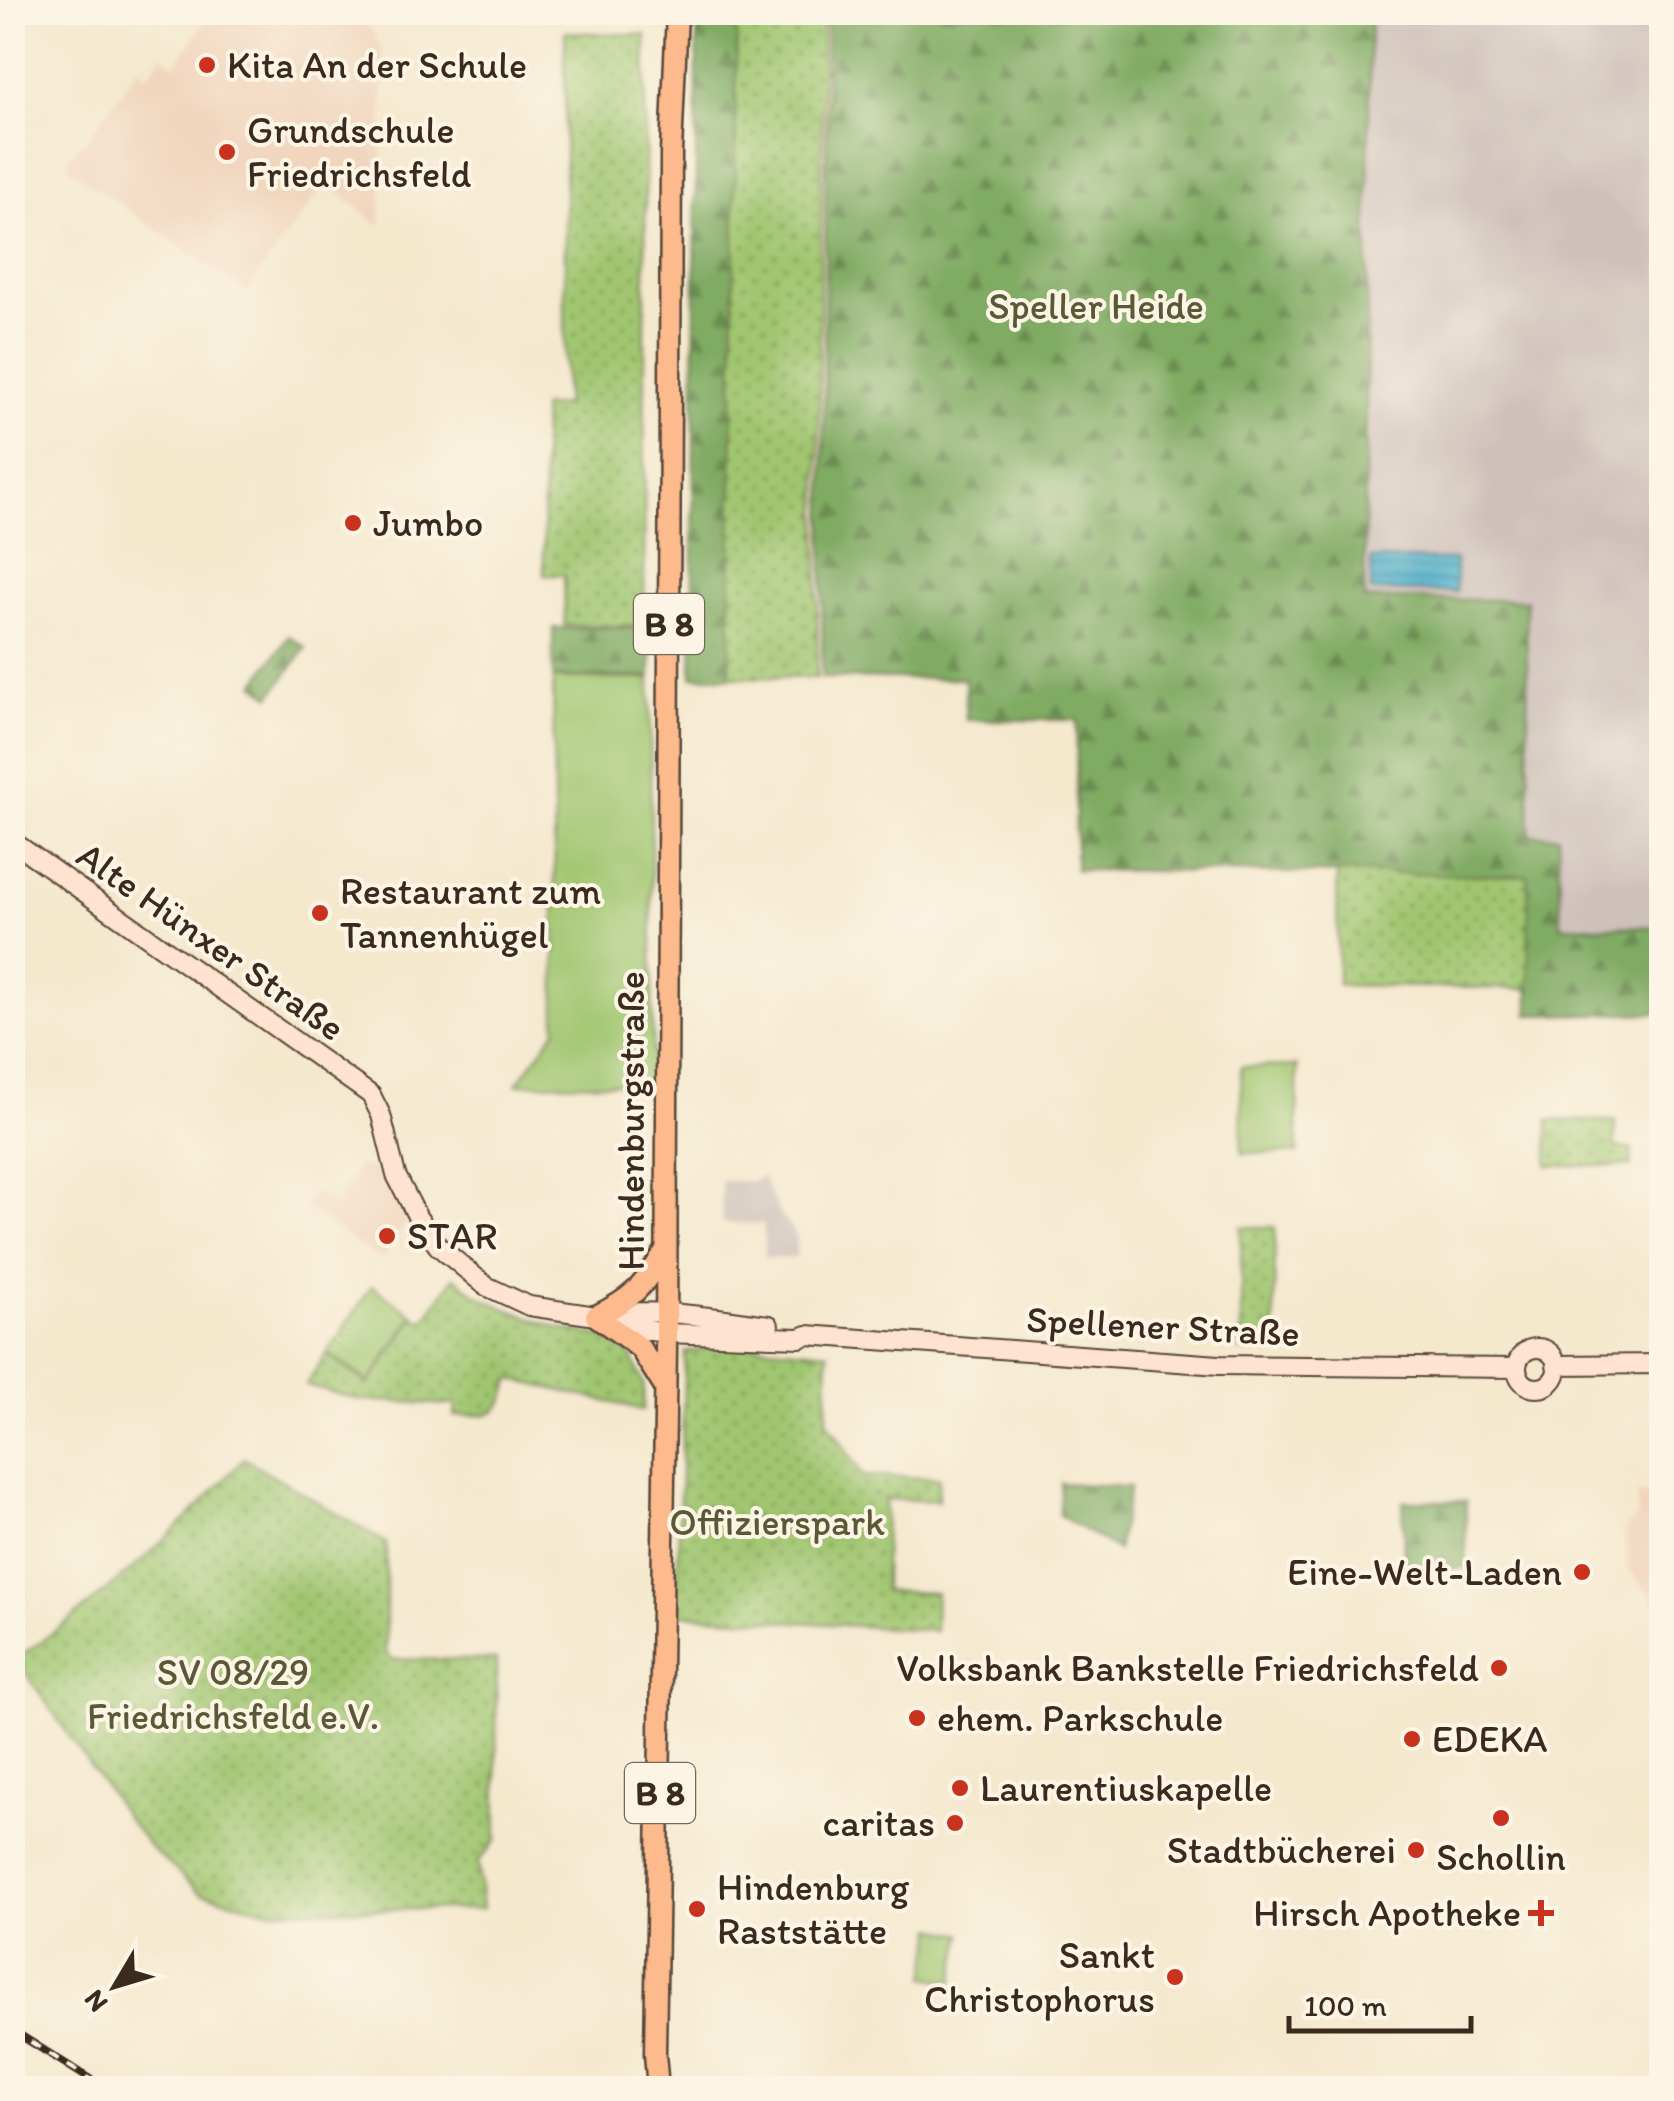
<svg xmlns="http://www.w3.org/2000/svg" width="1674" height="2101" font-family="Itim,sans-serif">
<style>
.built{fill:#f1d5bd}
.industrial{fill:#cec1ba}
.grass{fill:#a0c671;stroke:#6e7848;stroke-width:2.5}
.forest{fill:url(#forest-firs);stroke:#5e6a40;stroke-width:2.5}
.park{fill:url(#park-dots);stroke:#6e7848;stroke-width:2.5}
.water{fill:url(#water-rules);stroke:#446d75;stroke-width:2.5}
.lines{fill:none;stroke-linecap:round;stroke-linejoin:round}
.secondary-casing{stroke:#574638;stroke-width:22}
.primary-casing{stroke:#574638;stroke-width:25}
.secondary{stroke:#fee3d1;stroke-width:18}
.primary{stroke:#fcba8d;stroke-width:20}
.rail-casing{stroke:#3b2a1e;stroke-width:8}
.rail{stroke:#fcf5e5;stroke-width:4;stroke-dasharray:11;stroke-linecap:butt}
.poi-dot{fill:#c8321e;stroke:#fcf5e5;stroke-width:4}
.labels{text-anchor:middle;stroke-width:8;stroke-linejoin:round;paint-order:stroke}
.shield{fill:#fcf5e5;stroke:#75675a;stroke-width:2.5}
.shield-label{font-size:35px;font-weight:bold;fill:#3b2a1e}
.poi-label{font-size:38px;fill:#3b2a1e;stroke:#fcf5e5;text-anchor:start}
.park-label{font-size:38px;fill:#595937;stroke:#fcf5e5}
.street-label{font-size:38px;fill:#3b2a1e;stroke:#fcf5e5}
</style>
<defs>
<pattern id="forest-firs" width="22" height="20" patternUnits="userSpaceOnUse" patternTransform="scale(2.5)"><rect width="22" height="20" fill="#80ab63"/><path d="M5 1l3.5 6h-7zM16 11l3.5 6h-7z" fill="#6a8b51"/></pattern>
<pattern id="park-dots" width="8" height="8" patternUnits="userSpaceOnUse" patternTransform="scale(2.5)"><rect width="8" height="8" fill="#a0c671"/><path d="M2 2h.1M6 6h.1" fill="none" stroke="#84a15c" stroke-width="1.8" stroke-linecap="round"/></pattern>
<pattern id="water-rules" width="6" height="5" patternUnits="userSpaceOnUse" patternTransform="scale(2.5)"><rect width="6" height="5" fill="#4db0cc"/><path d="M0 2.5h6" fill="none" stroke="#418fa5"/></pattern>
</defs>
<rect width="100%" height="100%" fill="#fcf5e5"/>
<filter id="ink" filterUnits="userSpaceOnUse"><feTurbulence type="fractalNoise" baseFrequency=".01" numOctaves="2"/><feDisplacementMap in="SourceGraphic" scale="20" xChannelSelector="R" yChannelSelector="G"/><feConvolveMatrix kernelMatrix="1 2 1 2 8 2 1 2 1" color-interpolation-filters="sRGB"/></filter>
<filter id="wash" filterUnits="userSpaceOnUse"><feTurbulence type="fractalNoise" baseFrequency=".0048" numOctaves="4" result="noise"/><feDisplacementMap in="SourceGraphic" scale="40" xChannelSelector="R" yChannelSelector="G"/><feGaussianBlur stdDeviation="2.25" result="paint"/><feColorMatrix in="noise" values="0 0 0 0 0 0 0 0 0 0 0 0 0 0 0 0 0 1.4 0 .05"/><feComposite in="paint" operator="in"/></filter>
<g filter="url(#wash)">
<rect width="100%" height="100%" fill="#f4e8cd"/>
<path class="built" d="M211 13H350L372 30 383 52 381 226 326 182 246 292 68 168 67 160 78 144H84L138 68 148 75 162 55 175 65Z
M380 1158 408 1220 381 1261 304 1207 314 1191 335 1204 359 1164 368 1170Z
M1661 1483V1604H1653L1652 1596 1629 1570 1625 1529 1637 1517V1494H1653Z"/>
<path class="industrial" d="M1370 13H1661V927L1560 926 1558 837 1530 836 1526 600 1364 599Z
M762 1176 780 1214 796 1235V1258H764V1224L722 1223 721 1181H752Z"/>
<path class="grass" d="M553 679H650L653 1083 517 1084 556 1030Z
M1297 1066 1298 1153H1242L1241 1067Z
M372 1286 414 1315 369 1382 327 1353Z
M935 1928 963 1934 953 1982 926 1977Z"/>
<path class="forest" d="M697 13H737L730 677H692Z
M827 13H1370L1364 599 1526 600 1530 835 1558 836 1561 926 1661 927V1013L1529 1015 1527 876 1075 870 1077 720H966L965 679 822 678Z
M553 628H651V677H553Z
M289 636 306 648 271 696 255 684Z
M1061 1483 1130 1487 1117 1550 1059 1515Z
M1403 1501H1466V1568L1404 1569Z"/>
<path class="park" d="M737 13H823L817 678 730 677Z
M565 32 646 35 644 626 565 625 564 575H544L542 407 565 405Z
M1337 872 1528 876 1529 989 1338 985Z
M1548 1120 1615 1121V1148L1632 1149 1631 1166H1548Z
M1241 1227H1275L1274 1351 1241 1350Z
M454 1277 477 1295 504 1308 559 1328 603 1337 631 1355 644 1384 643 1410 510 1379C503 1417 491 1415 455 1416L456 1405 359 1400 306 1385 326 1355 369 1384 415 1317 424 1321Z
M734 1344 828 1352 827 1420 863 1476 939 1478 938 1501 885 1499 884 1591 936 1593 935 1631 676 1614 685 1352Z
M244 1458 386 1543V1652L391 1659 496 1660 497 1839 478 1862 482 1909 269 1910 201 1893 150 1847 125 1816 16 1659C100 1601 176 1535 244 1458Z"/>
<path class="water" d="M1371 559 1456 560V592L1371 591Z"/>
</g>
<g filter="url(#ink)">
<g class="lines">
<g class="secondary-casing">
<path id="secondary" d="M12 841 371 1095 381 1115 396 1175 418 1218 438 1246 486 1286 529 1306 596 1316 619 1326 665 1333 800 1338 807 1335 1219 1365 1517 1368
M601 1315C656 1307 715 1318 769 1325
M1517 1368a20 20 0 1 1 40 0a20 20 0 1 1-40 0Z
M1556 1365 1662 1364"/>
</g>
<g class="primary-casing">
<path id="primary" d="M664 1253C643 1287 632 1299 596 1316L640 1348 664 1386
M658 2088 655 2054 666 1350 671 153 677 12"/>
</g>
<use href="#secondary" class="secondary"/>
<use href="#primary" class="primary"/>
<g class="rail-casing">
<path id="rail" d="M12 2030 104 2088"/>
</g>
<use href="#rail" class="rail"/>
</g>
</g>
<g class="poi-dot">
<circle cx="207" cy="65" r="10"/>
<circle cx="227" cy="152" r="10"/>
<circle cx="353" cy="523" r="10"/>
<circle cx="320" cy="913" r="10"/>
<circle cx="387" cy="1236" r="10"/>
<circle cx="1582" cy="1572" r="10"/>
<circle cx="1499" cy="1668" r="10"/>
<circle cx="917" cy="1718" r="10"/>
<circle cx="1412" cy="1739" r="10"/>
<circle cx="960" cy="1788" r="10"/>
<circle cx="1501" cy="1818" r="10"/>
<circle cx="955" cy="1823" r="10"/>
<circle cx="1416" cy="1850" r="10"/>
<circle cx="697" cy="1909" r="10"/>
<path d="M1536 1898h10v10h10v10h-10v10h-10v-10h-10v-10h10z"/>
<circle cx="1175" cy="1977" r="10"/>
</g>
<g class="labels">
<g class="shield">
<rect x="634" y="594" width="70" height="60" rx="8"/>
<rect x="625" y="1763" width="70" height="60" rx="8"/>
</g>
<g class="shield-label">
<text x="669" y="636">B 8</text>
<text x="660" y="1805">B 8</text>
</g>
<g class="poi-label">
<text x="227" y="78">Kita An der Schule</text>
<text x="247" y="143">Grundschule<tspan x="247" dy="44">Friedrichsfeld</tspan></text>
<text x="373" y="536">Jumbo</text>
<text x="340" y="904">Restaurant zum<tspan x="340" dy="44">Tannenhügel</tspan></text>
<text x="407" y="1249">STAR</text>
<text x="1562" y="1585" text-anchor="end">Eine-Welt-Laden</text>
<text x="1479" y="1681" text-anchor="end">Volksbank Bankstelle Friedrichsfeld</text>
<text x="937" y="1731">ehem. Parkschule</text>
<text x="1432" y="1752">EDEKA</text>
<text x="980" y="1801">Laurentiuskapelle</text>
<text x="935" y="1836" text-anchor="end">caritas</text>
<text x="1396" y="1863" text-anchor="end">Stadtbücherei</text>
<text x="1501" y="1870" text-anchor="middle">Schollin</text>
<text x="717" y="1900">Hindenburg<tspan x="717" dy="44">Raststätte</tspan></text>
<text x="1521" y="1926" text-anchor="end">Hirsch Apotheke</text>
<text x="1155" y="1968" text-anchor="end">Sankt<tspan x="1155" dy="44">Christophorus</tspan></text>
</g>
<g class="park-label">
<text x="1096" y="319">Speller Heide</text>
<text x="777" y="1535">Offizierspark</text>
<text x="233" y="1685">SV 08/29<tspan x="233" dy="44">Friedrichsfeld e.V.</tspan></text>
</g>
<g class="street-label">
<text transform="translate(211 941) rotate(35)" y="13">Alte Hünxer Straße</text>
<text transform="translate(631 1121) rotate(-90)" y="13">Hindenburgstraße</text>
<text transform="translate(1163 1326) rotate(3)" y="13">Spellener Straße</text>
</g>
</g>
<rect width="1674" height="2101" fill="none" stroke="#fcf5e5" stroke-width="50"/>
<g transform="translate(115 1986) rotate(232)" stroke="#fcf5e5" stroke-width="8" paint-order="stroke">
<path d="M0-8L18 38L0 25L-18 38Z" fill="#3b2a1e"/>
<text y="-15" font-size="28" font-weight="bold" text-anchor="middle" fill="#3b2a1e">N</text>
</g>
<path d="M1289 2016v15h182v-15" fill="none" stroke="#3b2a1e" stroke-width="5"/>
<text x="1304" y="2016" font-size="30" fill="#3b2a1e" stroke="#fcf5e5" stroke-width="8" paint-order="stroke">100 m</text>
</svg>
